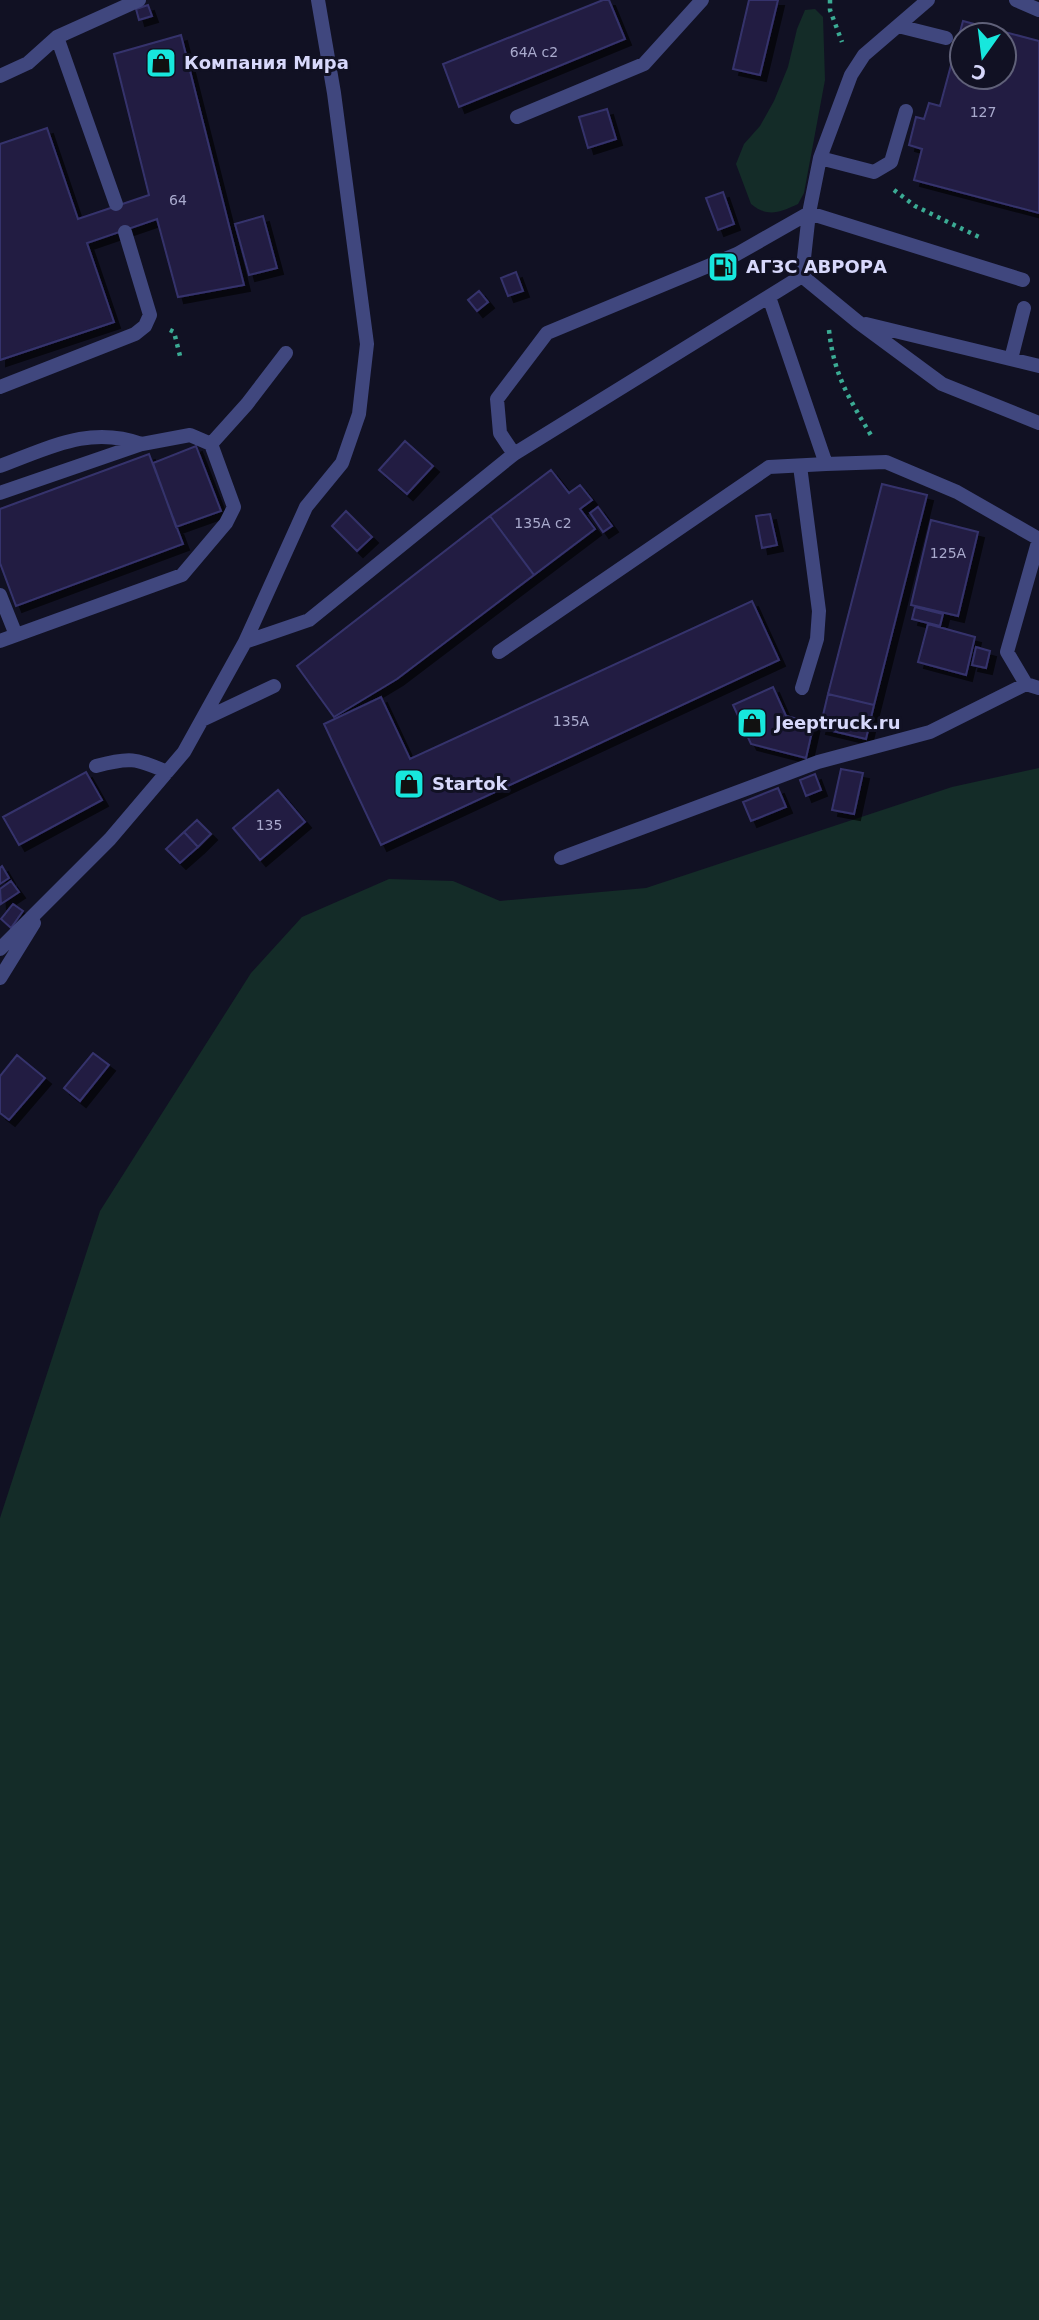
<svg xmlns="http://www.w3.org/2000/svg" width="1039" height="2320" font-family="'DejaVu Sans',sans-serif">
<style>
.green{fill:#142c28}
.building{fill:#201f42;stroke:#36336c;stroke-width:2;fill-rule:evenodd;filter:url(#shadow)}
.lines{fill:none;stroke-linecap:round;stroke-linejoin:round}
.path{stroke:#3bab94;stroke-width:4.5;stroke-dasharray:3.5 5;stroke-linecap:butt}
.lane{stroke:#40477e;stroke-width:14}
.labels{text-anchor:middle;stroke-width:6;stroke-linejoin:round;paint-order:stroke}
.number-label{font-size:14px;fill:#a9aacd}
.poi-label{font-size:18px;font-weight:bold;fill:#d7d8fb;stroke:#111123;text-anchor:start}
</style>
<defs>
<filter id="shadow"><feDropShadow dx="6" dy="6" stdDeviation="0" flood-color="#0009"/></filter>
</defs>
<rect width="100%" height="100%" fill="#111123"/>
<path class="green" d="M815 9 823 17 825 80 804 193 798 204C780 212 768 218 751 204L736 164 744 144 760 126 774 101 788 67 797 29 805 10Z
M1039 768V2320H0V1518L100 1211 251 973 302 917 389 879 453 881 500 901 646 888 952 787Z"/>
<path class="building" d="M603 0H609L625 39 459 107 443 64Z
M749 0H778L760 75 733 69Z
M148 5 152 16 139 20 136 9Z
M963 21 1039 41V213L914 180 922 149 909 145 916 117 924 119 929 103 940 106ZM962 35H1004V77H962Z
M181 35 244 285 178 297 157 219 87 243 114 322 0 360V144L47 128 78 219 149 195 114 54Z
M607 109 616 139 588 148 579 117Z
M723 192 734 224 718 230 706 198Z
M263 216 277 268 249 275 235 224Z
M516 272 523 291 508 296 501 278Z
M479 291 488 302 477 311 468 300Z
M405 441 433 466 407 494 379 470Z
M196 446 221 511 176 527 153 463Z
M149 454 183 544 16 606 0 563V509Z
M551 470 569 493 580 485 592 500 580 509 595 529 534 575 490 516Z
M882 484 927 495 874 705 828 694Z
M598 507 612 526 603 532 590 513Z
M346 511 372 537 357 551 332 526Z
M770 514 777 545 762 548 756 516Z
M490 516 534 575 397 679 334 717 297 666Z
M931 520 978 532 958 616 911 605Z
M752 601 779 660 381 845 324 724 381 697 410 759Z
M915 607 943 614 940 626 912 619Z
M928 624 975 637 966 675 918 662Z
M976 647 990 651 986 668 972 665Z
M773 687 786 716 814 723 806 758 751 744 733 705Z
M828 694 874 705 866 739 820 728Z
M841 769 863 773 854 814 832 810Z
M86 772 102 800 19 845 3 817Z
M815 774 821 790 806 796 800 780Z
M778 788 786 807 751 821 743 802Z
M278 790 305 822 260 860 233 828Z
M197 820 211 834 198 847 184 832Z
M184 832 198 847 180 863 166 849Z
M2 866 9 878 0 884V868Z
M11 881 19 892 1 904 0 889Z
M13 904 23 911 11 928 1 919Z
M93 1053 109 1065 80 1101 64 1088Z
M17 1055 45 1078 9 1120 0 1113V1076Z"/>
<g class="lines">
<path class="path" d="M830 0V10L842 42
M894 190 915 206 981 238
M170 330 174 332 180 356
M829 330C834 376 849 398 872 437"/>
<path class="lane" d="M928 0 864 55 851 75 820 158 809 213 802 276 858 322 942 384 1039 423
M1016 0 1039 10
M898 26 946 38
M57 37 116 204
M0 76 28 63 57 37 139 0
M517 117 644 64 702 0
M820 158 874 172 891 162 906 111
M866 324 1039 366
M1011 359 1024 308
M0 387 135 334 145 326 150 315 125 232
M211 444 247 404 286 353
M514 454 500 433 497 399 547 333 737 254 809 213 1023 280
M826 464 886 462 957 492 1039 539 1007 652 1026 684 1039 688
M0 466C49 448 89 425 142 444
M800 466 819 611 817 639 802 688
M0 493 142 444 190 435 211 444 234 507 226 523 182 575 0 641
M0 595 16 635
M245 642 309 620 514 454 802 276
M499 652 769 467 826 464 769 297
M202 720 274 686
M96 766C129 757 136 758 167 772
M561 858 818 762 930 732 1026 684
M0 949 110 839 184 752 245 642 306 507 342 463 359 414 367 344 334 93 318 0
M0 978 34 923"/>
</g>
<defs>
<g id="shop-square" transform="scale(1.575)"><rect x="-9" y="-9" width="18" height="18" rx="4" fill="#17e7dd" stroke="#111123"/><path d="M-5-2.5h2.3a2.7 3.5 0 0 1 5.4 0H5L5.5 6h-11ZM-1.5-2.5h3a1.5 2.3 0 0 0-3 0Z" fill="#111"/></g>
<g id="fuel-square" transform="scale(1.575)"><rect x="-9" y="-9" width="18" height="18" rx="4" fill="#17e7dd" stroke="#111123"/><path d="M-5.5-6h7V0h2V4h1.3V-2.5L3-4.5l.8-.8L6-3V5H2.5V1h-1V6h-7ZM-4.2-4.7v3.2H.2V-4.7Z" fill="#111"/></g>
</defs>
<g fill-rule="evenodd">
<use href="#shop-square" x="161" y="63"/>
<use href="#fuel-square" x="723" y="267"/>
<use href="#shop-square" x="752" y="723"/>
<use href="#shop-square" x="409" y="784"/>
</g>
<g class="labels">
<g class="number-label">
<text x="534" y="57">64А с2</text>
<text x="983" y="117">127</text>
<text x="178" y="205">64</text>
<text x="543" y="528">135А с2</text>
<text x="948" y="558">125А</text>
<text x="571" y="726">135А</text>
<text x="269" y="830">135</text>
</g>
<g class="poi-label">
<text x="184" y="69">Компания Мира</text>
<text x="746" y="273">АГЗС АВРОРА</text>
<text x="775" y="729">Jeeptruck.ru</text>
<text x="432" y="790">Startok</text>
</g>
</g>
<g transform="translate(983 56) rotate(194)"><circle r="33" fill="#111123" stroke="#606179" stroke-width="2"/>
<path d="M0-5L12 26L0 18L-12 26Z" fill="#17e7dd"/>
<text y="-10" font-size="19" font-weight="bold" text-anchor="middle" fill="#d7d8fb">С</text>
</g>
</svg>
